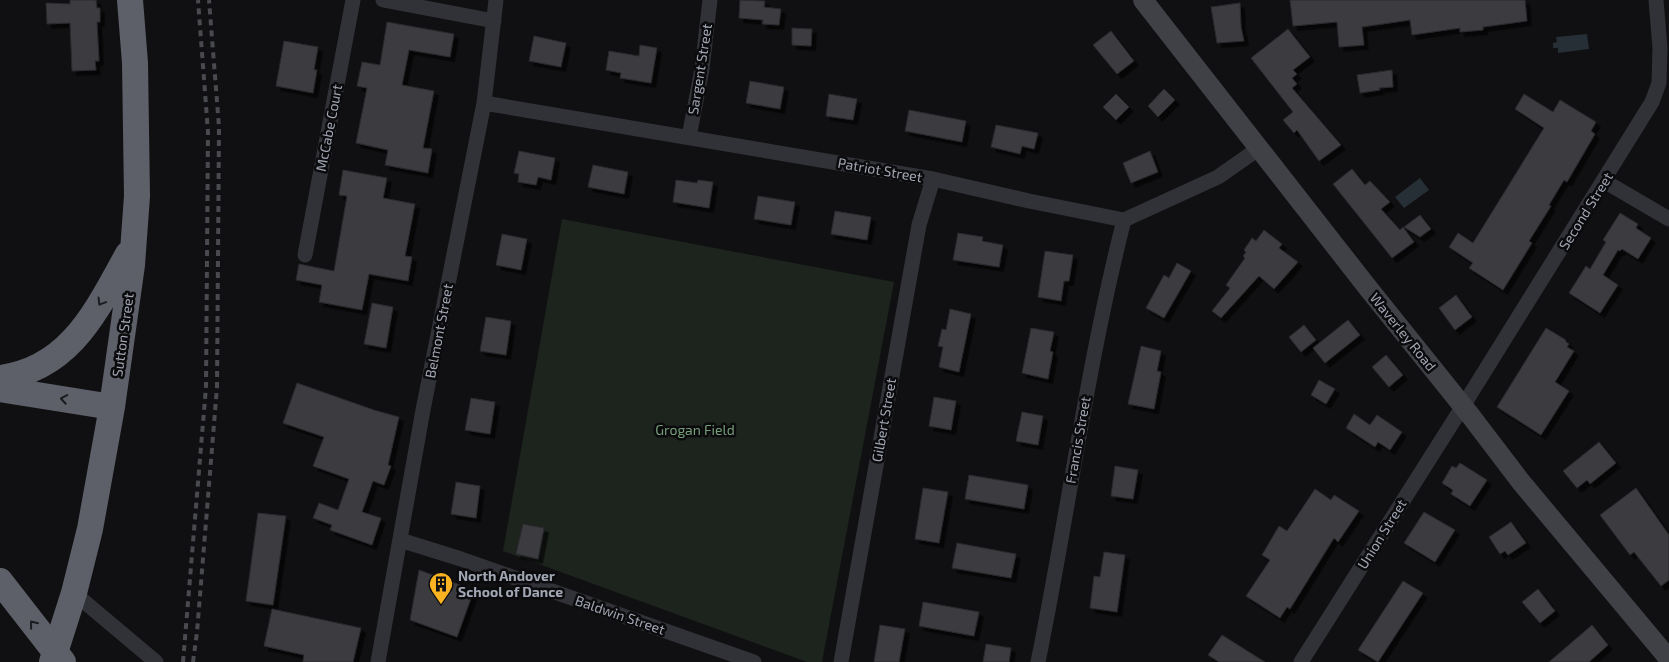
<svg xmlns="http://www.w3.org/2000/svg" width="1669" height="662" font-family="'Exo 2',sans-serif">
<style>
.green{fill:#1c241d}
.water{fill:#262f36}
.building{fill:#3a3b3f;stroke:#2a2a2e;filter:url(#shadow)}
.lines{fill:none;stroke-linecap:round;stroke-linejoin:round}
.street{stroke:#313237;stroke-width:15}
.secondary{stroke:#3f4147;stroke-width:20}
.highway{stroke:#5d6068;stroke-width:26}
.rail{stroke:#484a50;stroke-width:4;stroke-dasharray:6 5;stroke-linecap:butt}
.highway-bridge{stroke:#5d6068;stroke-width:26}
.oneway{stroke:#1b1c1f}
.labels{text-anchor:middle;stroke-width:5;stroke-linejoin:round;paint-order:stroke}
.street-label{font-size:14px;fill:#a1a6b3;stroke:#0b0b0d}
.park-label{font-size:14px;fill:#779f7a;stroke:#0b0b0d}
.poi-label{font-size:14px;font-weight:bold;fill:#a1a6b3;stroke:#0b0b0d;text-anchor:start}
</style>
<defs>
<filter id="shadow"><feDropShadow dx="4.5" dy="4.5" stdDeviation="0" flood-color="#0009"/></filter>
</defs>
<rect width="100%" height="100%" fill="#101012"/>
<path class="green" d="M562 219 894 282 822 662H807L503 551Z"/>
<path class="water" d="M1587 34 1589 49 1558 53V48H1553V43L1557 42 1556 37Z
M1420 178 1429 190 1404 208 1395 197Z"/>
<path class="building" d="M70 0H96L97 8H100V22H97L99 61H95L96 70 72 71 70 23 47 24 46 3 70 4Z
M740 0 765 1 764 7 781 9 779 25 762 24 763 20 739 18Z
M1290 0H1525L1527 21 1483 27V30L1460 32V28L1412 35 1410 20 1362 27 1364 45 1339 47 1337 22 1293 26Z
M1240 3 1241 27 1244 41 1217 43 1211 7Z
M387 22 454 34 450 57 409 50 402 85 434 91 423 148 432 149 428 173 385 165 388 150 356 143 367 88 357 86 362 62 380 65Z
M792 28 812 29 811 46 792 45Z
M1288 29 1310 57 1293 70 1297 74 1292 78 1297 84 1292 88 1341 145 1319 161 1297 130 1294 133 1283 120 1293 112 1251 58Z
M1111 31 1134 61 1117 74 1093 45Z
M534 36 566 43 561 67 529 61Z
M284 41 318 47 314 70H317L313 93 276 86Z
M640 45 657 48 651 83 620 78 621 73 606 70 609 51 639 56Z
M1392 70 1393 87 1379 88 1380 90 1360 93 1357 75Z
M750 81 784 87 780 109 746 103Z
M1164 89 1175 100 1158 117 1148 106Z
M829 94 857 99 853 120 826 116Z
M1116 94 1129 107 1116 120 1103 107Z
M1524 94 1553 112 1560 100 1596 122 1591 131 1595 134 1567 182 1564 180 1549 205 1551 206 1529 241 1532 243 1503 290 1469 268 1473 263 1449 247 1458 233 1473 243 1544 128 1515 109Z
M909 110 966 121 962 142 905 131Z
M996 125 1038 133 1034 149 1022 146 1020 154 991 147Z
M519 151 555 158 551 180 538 177 536 185 518 182 519 174 514 173Z
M1150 151 1158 172 1131 183 1123 163Z
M593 165 628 172 624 194 588 187Z
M1352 169 1365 185 1370 181 1390 202 1381 209 1400 230 1403 227 1414 242 1392 258 1333 184Z
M343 170 387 178 383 198 415 204 405 256 412 257 408 281 369 274 362 310 319 302 322 285 296 280 299 264 334 271 347 196 339 195Z
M676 180 697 183 698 180 713 182 709 208 673 202Z
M758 196 795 202 791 225 754 219Z
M835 211 871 217 867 240 831 234Z
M1620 213 1638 224 1636 228 1651 238 1638 259 1622 249 1620 251 1618 250 1603 275 1618 285 1600 313 1569 293 1586 266 1590 269 1606 242 1603 240Z
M1420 215 1431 229 1420 237 1404 227Z
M1264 230 1282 244 1279 248 1298 262 1274 289 1259 276 1221 318 1212 311 1230 288 1226 285 1245 258 1243 256 1246 252 1244 250 1252 238 1256 241Z
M958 233 983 237 982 241 1003 245 999 267 953 260Z
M502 234 527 239 521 270 496 265Z
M1045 251 1073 255 1069 281H1064L1061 301 1038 297Z
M1177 263 1191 271 1164 318 1146 308 1164 275 1169 278Z
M1456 295 1472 317 1455 330 1439 308Z
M372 303 393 307 386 348 364 344Z
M950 309 971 314 959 372 939 367 943 347 938 346 942 329 946 330Z
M486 317 511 321 506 355 480 351Z
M1348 320 1360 335 1325 363 1313 348Z
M1304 325 1316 340 1301 352 1289 337Z
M1031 328 1054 332 1050 351 1053 352 1048 379 1022 373Z
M1546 328 1566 340 1565 341 1569 344 1567 347 1574 351 1555 382 1569 391 1541 435 1497 407Z
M1141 346 1161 351 1157 371 1161 372 1154 409 1128 404Z
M1386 355 1403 375 1389 387 1372 367Z
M1319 380 1335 389 1326 404 1311 395Z
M297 383 374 410 399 417 388 465 391 466 384 485 373 481 362 512 381 518 372 545 330 530 332 525 313 518 319 503 338 510 349 479 313 466 324 437 283 423Z
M934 397 956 401 951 430 929 426Z
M471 398 495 402 490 434 465 430Z
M1022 412 1043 416 1038 445 1016 441Z
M1354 414 1370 425 1377 415 1402 432 1390 450 1378 442 1375 447 1346 428Z
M1599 442 1616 463 1590 484 1587 480 1577 488 1563 471Z
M1460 463 1487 480 1470 506 1451 494 1453 490 1442 483 1452 466 1456 468Z
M1115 466 1138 470 1133 499 1111 496Z
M969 475 1028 485 1024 509 965 499Z
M456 482 480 486 476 518 451 514Z
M923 488 948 492 939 543 915 539Z
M1636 488 1669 535V580L1661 586 1634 552 1630 555 1600 515Z
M1315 489 1331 500 1334 495 1359 511 1338 542 1334 538 1290 609 1287 607 1280 618 1246 596 1270 560 1262 555 1279 526 1287 531Z
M1424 512 1455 530 1435 562 1404 543Z
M258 513 286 516 273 605 246 601Z
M1511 522 1526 543 1508 555 1505 551 1500 554 1489 537Z
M523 524 544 528 538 559 516 554Z
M957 543 1016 554 1011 578 952 568Z
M1104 552 1125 555 1117 612 1090 608 1094 576 1100 577Z
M419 570 474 590 457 637 410 620Z
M1403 581 1423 593 1378 662 1358 650Z
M1538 589 1555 611 1540 623 1522 602Z
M923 602 979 612 974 636 919 626Z
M272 609 361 628 353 662H303L304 655 264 646Z
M880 625 905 629 899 662H874Z
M1592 625 1608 645 1589 662H1549Z
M1222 635 1265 662H1219L1208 655Z
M986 644 1011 648 1009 662H983Z"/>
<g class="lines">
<path class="street" d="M383 0 494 21
M484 103 933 179 1029 201 1124 220 1218 177 1258 149
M689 137 702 69 710 0
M1604 181 1669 219
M305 255 353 0
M400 540 461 559 754 662
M74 593 156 662
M378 662 423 410 484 103 496 0
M841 662 919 225 933 179
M1038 662C1068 515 1087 365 1124 220
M1301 662 1463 406 1652 102 1659 83 1660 48 1656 0"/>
<path class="secondary" d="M1143 0 1368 288 1470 415 1521 482 1669 659"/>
<path class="highway" d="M0 378C71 369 97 309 128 254
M0 389 112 407
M52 662 74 593 90 529 112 407 132 265 137 196 135 63 130 0"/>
<path class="rail" d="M183 662 206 387 208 132 198 0
M193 662 197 632 217 387 219 127 209 0"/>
<path class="highway-bridge" d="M0 581 63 662"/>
</g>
<defs><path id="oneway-chevron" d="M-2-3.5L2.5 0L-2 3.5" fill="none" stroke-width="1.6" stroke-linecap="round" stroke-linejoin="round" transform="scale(1.25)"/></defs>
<g class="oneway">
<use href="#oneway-chevron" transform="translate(101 302) rotate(121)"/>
<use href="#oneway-chevron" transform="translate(64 399) rotate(-170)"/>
<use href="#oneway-chevron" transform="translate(33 624) rotate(-128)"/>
</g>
<defs>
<g id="building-pin" transform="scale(1.25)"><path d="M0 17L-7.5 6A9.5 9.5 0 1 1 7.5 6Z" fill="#f8b222" stroke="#0b0b0d"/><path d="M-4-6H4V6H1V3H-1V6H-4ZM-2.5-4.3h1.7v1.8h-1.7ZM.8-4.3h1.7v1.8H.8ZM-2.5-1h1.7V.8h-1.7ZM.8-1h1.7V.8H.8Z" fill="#111"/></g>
</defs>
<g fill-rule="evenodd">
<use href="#building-pin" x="441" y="584"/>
</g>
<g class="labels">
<g class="street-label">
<text transform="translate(700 69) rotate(-81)" y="5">Sargent Street</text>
<text transform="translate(329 128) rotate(-79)" y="5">McCabe Court</text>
<text transform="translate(880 170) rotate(10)" y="5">Patriot Street</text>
<text transform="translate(1586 211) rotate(-58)" y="5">Second Street</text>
<text transform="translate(439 331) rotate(-79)" y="5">Belmont Street</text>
<text transform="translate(1403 332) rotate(51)" y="5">Waverley Road</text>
<text transform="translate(123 335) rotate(-82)" y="5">Sutton Street</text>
<text transform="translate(884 420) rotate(-80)" y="5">Gilbert Street</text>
<text transform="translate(1078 440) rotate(-80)" y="5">Francis Street</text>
<text transform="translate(1382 534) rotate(-58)" y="5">Union Street</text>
<text transform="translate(620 615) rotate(19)" y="5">Baldwin Street</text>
</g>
<g class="park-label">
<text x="695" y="435">Grogan Field</text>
</g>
<g class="poi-label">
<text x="458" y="581">North Andover<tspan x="458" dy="16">School of Dance</tspan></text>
</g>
</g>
</svg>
